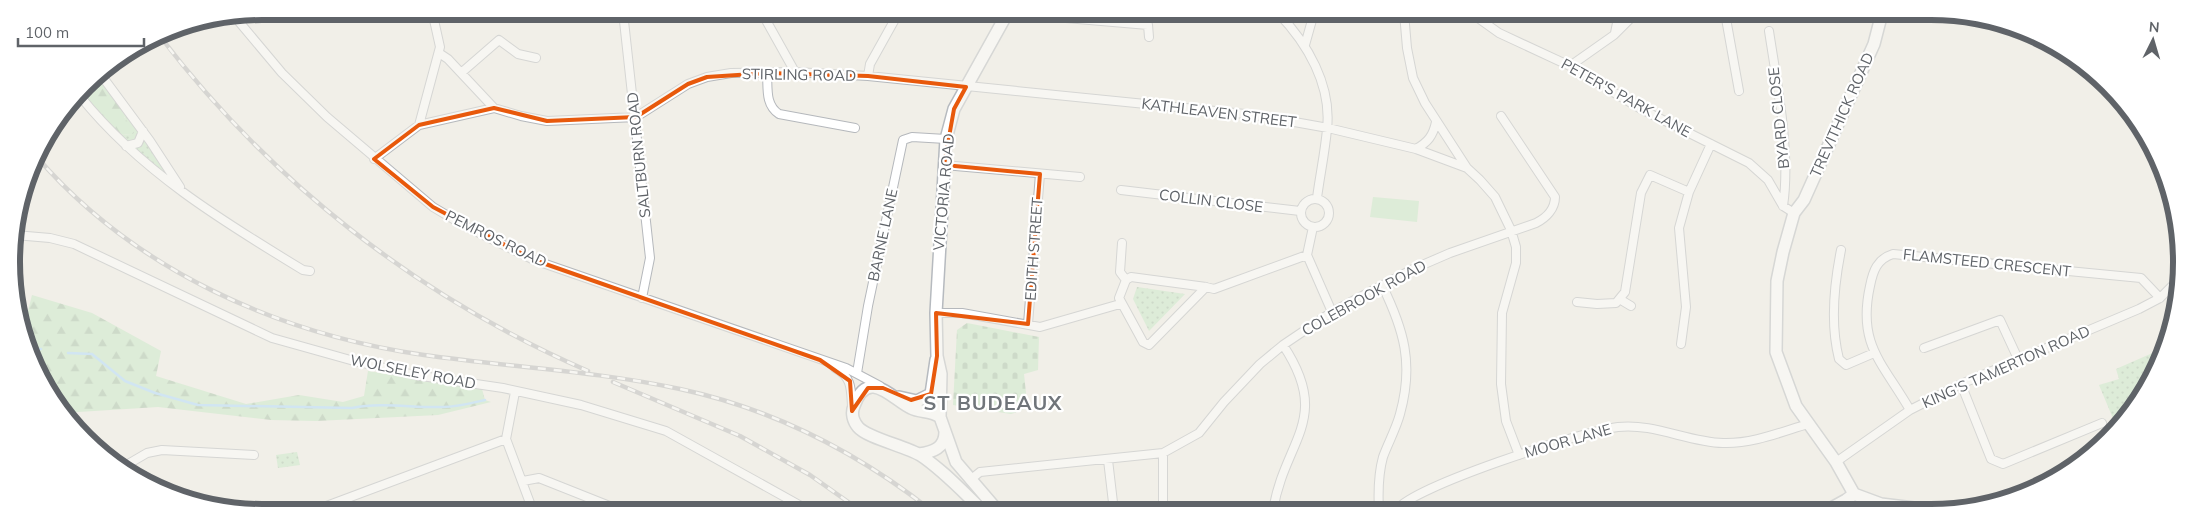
<svg xmlns="http://www.w3.org/2000/svg" width="2193" height="524" font-family="Mulish,sans-serif">
<style>
.grass{fill:url(#grass-dots)}
.forest{fill:url(#forest-firs)}
.cemetery{fill:url(#cemetery-stones)}
.garden{fill:#c5e8c5}
.lines{fill:none;stroke-linecap:round;stroke-linejoin:round}
.stream{stroke:#aadaff;stroke-width:2.5}
.street-casing{stroke:#b5b8bc;stroke-width:10}
.secondary-casing{stroke:#b6babf;stroke-width:14}
.street{stroke:#fff;stroke-width:8}
.secondary{stroke:#fff;stroke-width:11}
.rail-casing{stroke:#b6b7b8;stroke-width:4.5}
.rail{stroke:#fff;stroke-width:2.5;stroke-dasharray:8;stroke-linecap:butt}
.marked{fill:none;stroke:#e8590c;stroke-width:4;stroke-linejoin:round}
.labels{text-anchor:middle;stroke-width:4.5;stroke-linejoin:round;paint-order:stroke}
.street-label{font-size:15px;fill:#5f6368;stroke:#fff}
.district-label{font-size:20px;font-weight:bold;letter-spacing:1px;fill:#70757a;stroke:#fff}
.rim{fill:none;stroke:#5f6368;stroke-width:6}
</style>
<defs>
<pattern id="grass-dots" width="8" height="8" patternUnits="userSpaceOnUse" patternTransform="scale(1.25)"><rect width="8" height="8" fill="#c5e8c5"/><path d="M2 2h.1M6 6h.1" fill="none" stroke="#a3c0a4" stroke-width="1.8" stroke-linecap="round"/></pattern>
<pattern id="forest-firs" width="22" height="20" patternUnits="userSpaceOnUse" patternTransform="scale(1.25)"><rect width="22" height="20" fill="#c5e8c5"/><path d="M5 1l3.5 6h-7zM16 11l3.5 6h-7z" fill="#a3c0a4"/></pattern>
<pattern id="cemetery-stones" width="16" height="16" patternUnits="userSpaceOnUse" patternTransform="scale(1.25)"><rect width="16" height="16" fill="#c5e8c5"/><path d="M2 7V4a2 2 0 0 1 4 0v3zM10 15v-3a2 2 0 0 1 4 0v3z" fill="#a3c0a4"/></pattern>
</defs>
<rect width="100%" height="100%" fill="#f1efe8"/>
<path class="grass" d="M129 112 183 192 120 135 132 134 124 116Z
M1137 287 1185 294 1149 331 1133 299Z
M2164 348 2156 373 2117 428 2099 385 2119 379 2116 369Z
M297 452 300 465 278 468 276 455Z"/>
<path class="forest" d="M96 74 129 112 124 117 134 131 132 134 120 135 83 100C92 94 90 82 96 74Z
M32 295 92 313 161 351 156 376 246 404 299 395 343 402 364 396 368 371 482 389 485 400 491 402 438 415 316 421 271 420 158 407 62 413 24 342 23 331Z"/>
<path class="cemetery" d="M967 323 1039 337 1038 370 1024 374 1027 403 1025 409 1011 414 953 405 957 330Z"/>
<path class="garden" d="M1373 197 1419 201 1417 222 1370 217Z"/>
<g class="lines">
<path class="stream" d="M29 351 41 349
M68 353 92 354 125 381 155 393 198 405 352 408C383 402 412 408 443 407 457 407 472 403 485 400"/>
<g class="street-casing">
<path id="street" d="M623 12 650 258 642 298
M763 12 767 22 795 72
M1007 13 1148 25 1149 37
M1278 13C1307 43 1332 85 1327 129 1325 152 1320 175 1317 198
M1404 13 1407 48 1413 78 1425 103 1467 168 1480 180 1495 197 1511 230 1516 247V263L1502 313 1501 384 1506 421 1519 455
M1471 13 1499 33 1570 66 1641 109 1749 163 1768 180 1783 206 1794 213
M1725 13 1739 91
M235 17 282 73 327 117 433 207 465 226 534 260 846 368 880 386
M1769 31C1777 84 1791 153 1783 206
M1615 33 1619 13
M1305 45 1314 13
M439 53 448 59 494 108
M1570 66 1614 35 1636 13
M99 72 150 141 180 187
M461 73 499 40 518 54 536 58
M767 73C768 88 765 105 779 114L855 128
M868 76 870 64 899 12
M80 96C139 170 222 221 303 270L310 271
M419 125 440 47 432 11
M126 146 138 143 143 131
M1416 149C1428 142 1433 136 1436 122
M374 159 419 125 494 108 521 116 547 121 636 117 688 84 707 77 731 73 795 72 868 76 1255 115 1328 128 1416 149 1467 168
M944 165 1080 177
M1121 190 1300 211
M1301 213a14 14 0 1 1 28 0a14 14 0 1 1-28 0Z
M1313 227 1307 255 1332 312
M15 235 50 238 74 244 272 338 354 361 415 375 503 388 581 405 666 431 810 511
M1122 243 1120 272 1126 280
M1841 250C1834 285 1830 324 1839 359L1846 365 1874 353
M1206 287 1149 345 1143 342 1119 298 1126 280 1131 277 1206 287 1214 289 1307 255
M1621 300 1631 306
M1577 302 1597 304 1616 303 1625 292 1641 193 1650 175 1689 192
M936 313H962L1040 327 1120 304
M1028 324 1040 174
M1681 344 1686 307 1679 228 1689 192 1711 144
M1924 348 2000 320 2019 361
M835 368C852 377 851 389 852 406
M857 373 868 306 903 140 912 137 946 139
M1961 384 1991 459 2003 464 2102 423
M515 392 506 439 533 511
M1910 410C1883 363 1857 345 1870 286 1873 271 1877 259 1893 254L2141 278 2160 298
M1108 460 1114 511
M1836 462 1910 410 1961 384 2139 309 2160 298 2179 279
M123 467 147 453 162 450 254 455
M970 480 980 472 1163 453 1199 433 1224 402 1260 364 1283 345 1332 312 1413 269 1450 253 1536 223C1546 218 1555 209 1555 197L1501 116
M523 481 539 478 622 511
M313 511 506 439
M1163 511V453
M1273 511C1284 440 1333 420 1283 345
M1379 511C1378 493 1378 475 1383 457 1388 443 1396 429 1400 414 1414 364 1404 330 1382 285
M1396 511C1407 488 1587 430 1618 427 1654 423 1688 442 1723 443 1752 444 1781 432 1808 424"/>
</g>
<g class="secondary-casing">
<path id="secondary" d="M899 397 917 401 931 394 936 360
M940 417C930 410 921 413 911 408 893 400 868 366 854 406 851 413 853 421 858 427 867 438 905 446 920 455 943 470 963 492 983 511
M919 454C933 452 945 448 945 432
M1854 494 1836 462 1796 406 1776 352 1777 281 1783 252 1794 213 1804 200 1874 44 1882 13
M1854 494 1881 504 1938 511
M998 511 956 462 940 417 941 374 937 356 936 313 946 139 954 109 1008 12
M1826 511 1846 500 1854 494"/>
</g>
<use href="#street" class="street"/>
<use href="#secondary" class="secondary"/>
<g class="rail-casing">
<path id="rail" d="M159 35C271 182 418 297 588 371
M36 156C134 270 278 334 424 355 509 367 596 371 680 389 773 409 857 452 932 511
M613 382 740 436 810 475 861 511"/>
</g>
<use href="#rail" class="rail"/>
</g>
<path d="M0 0H2193V524H0ZM767 73 868 76 966 87 954 109 944 165 1040 174 1028 324 936 313 937 356 931 394 911 400 883 388H868L852 411 850 381 820 360 534 260 433 207 374 159 419 125 494 108 547 121 636 117 688 84 707 77Z" fill="#f1efe8" fill-opacity=".55" fill-rule="evenodd"/>
<path class="marked" d="M767 73 868 76 966 87 954 109 944 165 1040 174 1028 324 936 313 937 356 931 394 911 400 883 388H868L852 411 850 381 820 360 534 260 433 207 374 159 419 125 494 108 547 121 636 117 688 84 707 77Z"/>
<g class="labels">
<g class="street-label">
<text transform="translate(799 75) rotate(1)" y="5">STIRLING ROAD</text>
<text transform="translate(1626 98) rotate(29)" y="5">PETER'S PARK LANE</text>
<text transform="translate(1219 113) rotate(7)" y="5">KATHLEAVEN STREET</text>
<text transform="translate(1842 115) rotate(-66)" y="5">TREVITHICK ROAD</text>
<text transform="translate(1779 118) rotate(-96)" y="5">BYARD CLOSE</text>
<text transform="translate(639 155) rotate(-96)" y="5">SALTBURN ROAD</text>
<text transform="translate(944 192) rotate(-85)" y="5">VICTORIA ROAD</text>
<text transform="translate(1211 201) rotate(7)" y="5">COLLIN CLOSE</text>
<text transform="translate(883 235) rotate(-78)" y="5">BARNE LANE</text>
<text transform="translate(496 239) rotate(26)" y="5">PEMROS ROAD</text>
<text transform="translate(1034 249) rotate(-86)" y="5">EDITH STREET</text>
<text transform="translate(1987 263) rotate(6)" y="5">FLAMSTEED CRESCENT</text>
<text transform="translate(1364 298) rotate(-29)" y="5">COLEBROOK ROAD</text>
<text transform="translate(2006 367) rotate(-24)" y="5">KING'S TAMERTON ROAD</text>
<text transform="translate(413 372) rotate(11)" y="5">WOLSELEY ROAD</text>
<text transform="translate(1568 441) rotate(-16)" y="5">MOOR LANE</text>
</g>
<g class="district-label">
<text x="993" y="410">ST BUDEAUX</text>
</g>
</g>
<path d="M0 0H2193V524H0ZM262 20H1931A242 242 0 0 1 2173 262V262A242 242 0 0 1 1931 504H262A242 242 0 0 1 20 262V262A242 242 0 0 1 262 20Z" fill="#fff" fill-rule="evenodd"/>
<path class="rim" d="M262 20H1931A242 242 0 0 1 2173 262V262A242 242 0 0 1 1931 504H262A242 242 0 0 1 20 262V262A242 242 0 0 1 262 20Z"/>
<g transform="translate(2153 40) rotate(5)" stroke="#ffffff" stroke-width="4" paint-order="stroke">
<path d="M0-4L9 19L0 12L-9 19Z" fill="#5f6368"/>
<text y="-8" font-size="14" font-weight="bold" text-anchor="middle" fill="#5f6368">N</text>
</g>
<path d="M18 38v8h126v-8" fill="none" stroke="#5f6368" stroke-width="2.5"/>
<text x="25" y="38" font-size="15" fill="#5f6368" stroke="#ffffff" stroke-width="4" paint-order="stroke">100 m</text>
</svg>
